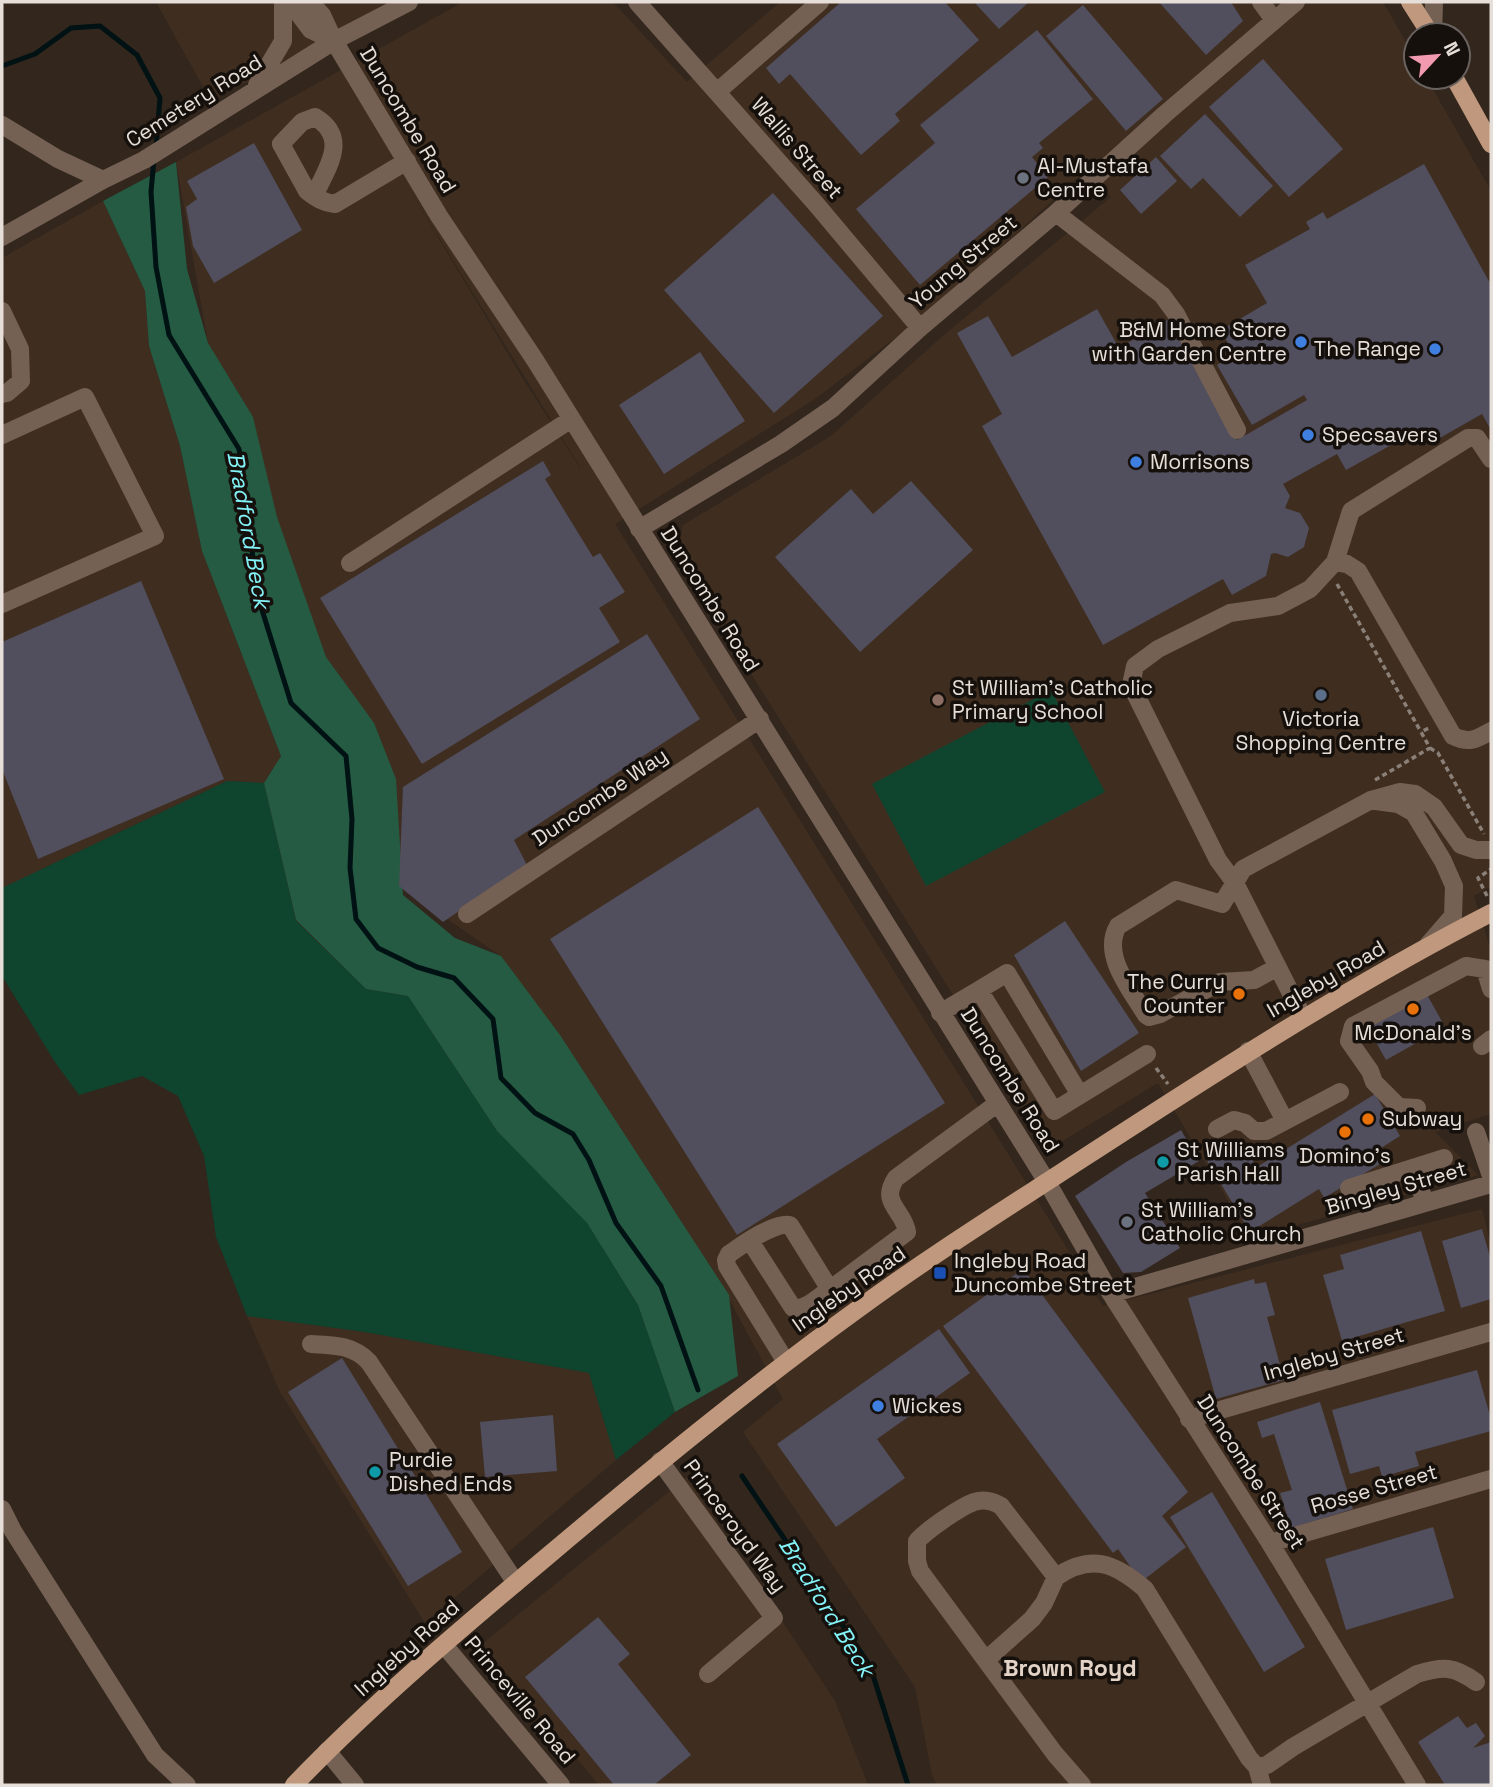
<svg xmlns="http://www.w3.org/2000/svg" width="1493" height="1787" font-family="'Space Grotesk',sans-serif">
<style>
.built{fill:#3f2e20;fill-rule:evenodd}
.green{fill:#0f452e}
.forest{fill:#245b42}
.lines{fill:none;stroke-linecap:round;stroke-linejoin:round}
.stream{stroke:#001213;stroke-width:5}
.building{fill:#514e5d}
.path{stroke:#8a8078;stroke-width:3.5;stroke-dasharray:5 3.5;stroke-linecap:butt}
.minor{stroke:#746154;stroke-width:18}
.major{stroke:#c0987d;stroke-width:18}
.worship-dot{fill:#6b7280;stroke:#15100c;stroke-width:2.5}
.shop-dot{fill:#3f7fe0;stroke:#15100c;stroke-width:2.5}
.service-dot{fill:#5c6f8a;stroke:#15100c;stroke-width:2.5}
.education-dot{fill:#8d6e63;stroke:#15100c;stroke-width:2.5}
.food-dot{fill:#e8710a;stroke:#15100c;stroke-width:2.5}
.culture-dot{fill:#0f9aa8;stroke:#15100c;stroke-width:2.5}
.transit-dot{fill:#1a4fb4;stroke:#15100c;stroke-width:2.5}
.labels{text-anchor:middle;stroke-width:7;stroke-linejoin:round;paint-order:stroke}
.street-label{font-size:21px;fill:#e6ded8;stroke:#15100c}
.poi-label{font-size:21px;fill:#e6ded8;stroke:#15100c;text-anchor:start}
.water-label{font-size:23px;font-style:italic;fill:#83f3f7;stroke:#15100c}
.neighbourhood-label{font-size:23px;font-weight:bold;fill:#e3d3c7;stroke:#15100c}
</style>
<rect width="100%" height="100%" fill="#32261d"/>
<path class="built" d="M156 2H397L211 101Z
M463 2H613L687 82 780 2H1383L1416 60V77H1426L1491 191V886L1474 896 1491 951V1114L1435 1132 1478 1175 1250 1238 1158 1083 1046 1151 950 990 677 556 683 525 831 436 945 334 1111 197 1086 170 932 310 815 399 615 524 1103 1306 1482 1209 1491 1245V1785H937L932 1775 915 1687 743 1432 783 1399 730 1301 501 956 399 886 208 343 176 162ZM406 184 580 467V468L520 374ZM1412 932 1284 1008 1370 956Z
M103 201 145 291 149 346 180 446 202 551 281 756 264 783 227 781 2 888V258Z
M247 1316 365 1332 589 1373 616 1460 425 1623 280 1392Z
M687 1477 835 1701 868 1785H599L482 1644Z"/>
<path class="green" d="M1051 690 1105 792 926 886 872 784Z
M227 781 264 783 296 921 366 989 408 996 497 1131 587 1223 638 1305 675 1412 616 1460 589 1373 365 1332 247 1316 216 1237 204 1156 178 1096 142 1076 79 1095 55 1062 2 976V888Z"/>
<path class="forest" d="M176 162 187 269 208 343 253 417 277 517 326 657 374 723 396 779 403 895 455 938 501 956 560 1035 729 1295 738 1376 675 1412 638 1305 587 1223 497 1131 408 996 366 989 296 920 264 783 281 756 202 551 180 446 149 346 145 291 103 201Z"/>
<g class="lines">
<path class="stream" d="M2 66 35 54 71 28 100 26 137 55 160 98 156 146
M154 159 151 192 156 267 169 335 239 449 258 597 291 703 346 756 352 819 350 868 356 919 378 948 417 967 454 978 493 1019 501 1078 535 1113 573 1134 589 1160 616 1223 661 1286 698 1390
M742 1476 870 1666 908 1785"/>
</g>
<path class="building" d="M841 2H945L979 40 895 114 900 121 861 155 790 74 779 84 766 68Z
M974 2H1029L999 29Z
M1159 2H1231L1243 21 1206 55Z
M1083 5 1163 99 1126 131 1046 36Z
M1037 30 1093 99 1039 143 1043 148 1032 157 1048 177 920 285 856 209 935 143 920 125Z
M1263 59 1343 149 1289 197 1209 107Z
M1205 114 1273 186 1240 217 1203 178 1191 189 1160 156Z
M254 143 302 230 214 283 193 246 186 207 197 199 187 181Z
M1156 157 1177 181 1141 214 1120 190Z
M1424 164 1491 285V430L1482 414 1431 443 1422 428 1346 470 1337 454 1283 484 1290 496 1285 508 1300 513 1309 528 1304 547 1288 557 1275 553 1271 554 1266 576 1232 595 1223 579 1103 645 982 426 1002 414 957 333 988 316 1012 357 1097 309 1119 348 1169 319 1237 440 1307 400 1304 395 1252 425 1217 365 1234 355 1221 330 1267 303 1245 265 1310 229 1306 222 1323 212 1327 219Z
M773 193 883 316 774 413 664 290Z
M700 352 745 421 664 474 619 405Z
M543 461 551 475 545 479 593 557 600 553 625 592 599 608 620 642 422 764 320 598Z
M911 481 973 550 860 652 775 557 851 489 873 514Z
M141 581 224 779 38 859 2 769V642Z
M647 634 700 719 514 840 527 865 443 922 399 886 403 787Z
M758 807 945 1103 737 1235 550 939Z
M1065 921 1139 1033 1081 1071 1014 955Z
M1425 991 1445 1027 1386 1060 1372 1035 1360 1041 1354 1030Z
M1375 1094 1400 1136 1373 1153 1380 1164 1324 1198 1319 1189 1250 1232 1207 1161 1240 1141 1257 1167Z
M1181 1130 1199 1161 1145 1193 1180 1248 1141 1272 1123 1273 1075 1196 1126 1162Z
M1482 1229 1491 1260V1299L1461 1308 1442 1241Z
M1421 1231 1445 1311 1342 1341 1323 1275 1344 1269 1340 1255Z
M1023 1269 1188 1492 1162 1516 1186 1547 1141 1582 1118 1549 1113 1553 943 1326Z
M1254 1279 1255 1284 1266 1282 1275 1315 1267 1317 1284 1380 1216 1399 1188 1298Z
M939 1329 970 1373 877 1439 905 1478 836 1527 777 1444Z
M342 1358 462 1552 408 1586 288 1392Z
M1477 1370 1491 1419V1431L1415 1452 1419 1466 1382 1477 1379 1466 1350 1474 1332 1410Z
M1320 1402 1353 1509 1291 1528 1280 1493 1292 1490 1274 1434 1262 1438 1257 1422Z
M553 1415 557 1471 485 1477 480 1422Z
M1212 1492 1305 1647 1264 1672 1170 1517Z
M1433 1527 1454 1598 1346 1630 1325 1559Z
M598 1617 630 1654 618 1664 691 1755 654 1785H614L525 1677Z
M1458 1716 1467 1728 1476 1723 1485 1736 1473 1748 1491 1742V1785H1445L1418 1742Z"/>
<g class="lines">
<path class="path" d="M1337 584 1421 732
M1430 748 1438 753 1484 834
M1375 780 1430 748 1421 732 1429 728
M1487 896 1478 878 1491 869
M1156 1068 1168 1084"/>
<path class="minor" d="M290 2 311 30 334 41
M310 2 322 15 334 41 439 216 535 360 1047 1182 1111 1294 1270 1543 1417 1785
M637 2 816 204 920 328
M1261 2 1274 20
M1433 35 1434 2
M257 85 283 41V2
M718 91 820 2
M2 125 58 159 103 180
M314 196C327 168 350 138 315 117L302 122 281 144 307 191C317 199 323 202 335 204L407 161
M1056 213 1162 295 1176 314 1237 430
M2 237 103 180 144 160 334 41 409 2
M2 311 20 349 21 381 7 393 2 394
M2 435 85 397 155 536 2 604
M639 529 781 444 833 408 920 328 1056 213 1165 114 1296 2
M1335 562 1351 511 1468 438H1477L1491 459
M350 563 570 420
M1376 801 1398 804 1414 813 1443 861 1454 886 1453 916 1428 945
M467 914 760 719
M1276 968 1254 980 1220 982 1160 1014 1149 1017 1146 1015C1131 990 1101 955 1118 926L1176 890 1222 904 1243 869 1371 800 1400 792 1415 794 1434 807 1461 845 1476 850H1491
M979 990 1007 973 1080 1095
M940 1013 979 990 1054 1111 1147 1054
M1303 1017 1235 883 1218 860 1131 685 1135 666 1158 649 1230 613 1278 606 1310 589 1335 562 1347 564 1358 571 1453 736C1469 744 1477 739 1491 731
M1482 1046 1491 1039
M1248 1051 1285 1121
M1417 1108 1399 1107 1374 1082 1370 1071 1349 1041 1353 1026 1466 966 1485 969 1491 989
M1217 1129 1234 1120 1245 1123 1254 1131H1266L1340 1092
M1476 1132 1491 1176
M1414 1168 1425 1203
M1349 1188 1444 1158
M750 1241 793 1308C806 1310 820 1296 831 1288
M1111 1294 1491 1184
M311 1344C334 1345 353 1345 369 1362L516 1583
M786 1362 727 1266 726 1260 729 1254C742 1245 774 1222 790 1225L829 1288H832L907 1232C904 1210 879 1203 896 1178L998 1103
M1189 1419 1491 1332
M660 1461 774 1618 708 1674
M2 1509 13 1531 155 1755 187 1785
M1270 1543 1491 1479
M444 1645 561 1785
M986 1660 1032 1619 1044 1603 1056 1577
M327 1751 355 1785
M1257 1767 1267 1765 1293 1747 1417 1674C1443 1666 1454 1666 1476 1682
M1082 1785 1055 1754 920 1571 917 1561V1541C927 1530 960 1507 974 1502 983 1499 993 1501 1001 1506L1056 1577C1091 1553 1115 1563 1145 1589L1249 1758 1257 1767 1262 1785"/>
<path class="major" d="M1410 2 1431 35
M1454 77 1491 144
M294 1785C371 1705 457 1632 543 1560 646 1473 749 1388 858 1309 930 1256 1007 1208 1082 1159 1216 1072 1349 986 1491 913"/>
</g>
<g class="worship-dot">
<circle cx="1023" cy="178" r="7"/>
<circle cx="1127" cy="1222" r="7"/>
</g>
<g class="shop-dot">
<circle cx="1301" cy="342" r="7"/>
<circle cx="1435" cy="349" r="7"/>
<circle cx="1308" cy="435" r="7"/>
<circle cx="1136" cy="462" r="7"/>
<circle cx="878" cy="1406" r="7"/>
</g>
<circle class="service-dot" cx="1321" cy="695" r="7"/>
<circle class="education-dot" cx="938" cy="700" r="7"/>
<g class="food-dot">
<circle cx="1239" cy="994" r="7"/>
<circle cx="1413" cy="1009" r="7"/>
<circle cx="1368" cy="1119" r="7"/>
<circle cx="1345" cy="1132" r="7"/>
</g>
<g class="culture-dot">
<circle cx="1163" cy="1162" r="7"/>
<circle cx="375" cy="1472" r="7"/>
</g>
<rect class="transit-dot" x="933" y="1266" width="14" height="14" rx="3.5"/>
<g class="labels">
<g class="street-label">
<text transform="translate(194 101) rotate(-32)" y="7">Cemetery Road</text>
<text transform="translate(408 120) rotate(59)" y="7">Duncombe Road</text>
<text transform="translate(797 148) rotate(49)" y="7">Wallis Street</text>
<text transform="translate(963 262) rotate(-40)" y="7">Young Street</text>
<text transform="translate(710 599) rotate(58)" y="7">Duncombe Road</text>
<text transform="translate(600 797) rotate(-34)" y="7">Duncombe Way</text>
<text transform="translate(1326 979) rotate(-30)" y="7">Ingleby Road</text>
<text transform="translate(1010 1080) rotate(58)" y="7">Duncombe Road</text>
<text transform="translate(1396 1188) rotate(-16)" y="7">Bingley Street</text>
<text transform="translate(849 1289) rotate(-35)" y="7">Ingleby Road</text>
<text transform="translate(1334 1354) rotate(-16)" y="7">Ingleby Street</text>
<text transform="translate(1251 1472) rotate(57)" y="7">Duncombe Street</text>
<text transform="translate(1374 1489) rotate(-16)" y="7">Rosse Street</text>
<text transform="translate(735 1526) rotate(54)" y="7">Princeroyd Way</text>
<text transform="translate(407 1648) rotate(-42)" y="7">Ingleby Road</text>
<text transform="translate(520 1700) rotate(50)" y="7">Princeville Road</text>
</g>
<g class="poi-label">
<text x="1037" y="173">Al-Mustafa<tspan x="1037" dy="24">Centre</tspan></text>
<text x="1287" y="337" text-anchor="end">B&amp;M Home Store<tspan x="1287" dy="24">with Garden Centre</tspan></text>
<text x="1421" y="356" text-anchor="end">The Range</text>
<text x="1322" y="442">Specsavers</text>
<text x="1150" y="469">Morrisons</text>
<text x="952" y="695">St William's Catholic<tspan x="952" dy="24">Primary School</tspan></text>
<text x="1321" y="726" text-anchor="middle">Victoria<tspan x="1321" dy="24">Shopping Centre</tspan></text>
<text x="1225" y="989" text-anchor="end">The Curry<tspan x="1225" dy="24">Counter</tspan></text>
<text x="1413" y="1040" text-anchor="middle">McDonald's</text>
<text x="1382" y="1126">Subway</text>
<text x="1177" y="1157">St Williams<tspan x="1177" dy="24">Parish Hall</tspan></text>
<text x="1345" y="1163" text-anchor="middle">Domino's</text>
<text x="1141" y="1217">St William's<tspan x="1141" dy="24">Catholic Church</tspan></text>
<text x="954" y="1268">Ingleby Road<tspan x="954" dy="24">Duncombe Street</tspan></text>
<text x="892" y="1413">Wickes</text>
<text x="389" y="1467">Purdie<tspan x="389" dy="24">Dished Ends</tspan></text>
</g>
<g class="water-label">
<text transform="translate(249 530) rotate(80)" y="8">Bradford Beck</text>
<text transform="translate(827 1607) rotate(58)" y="8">Bradford Beck</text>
</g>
<g class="neighbourhood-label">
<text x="1070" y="1676">Brown Royd</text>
</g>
</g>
<rect width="1493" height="1787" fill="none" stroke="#e6ded8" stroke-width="7"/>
<g transform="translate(1437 56) rotate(64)"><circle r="33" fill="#15100c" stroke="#69625e" stroke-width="2"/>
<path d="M0-5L12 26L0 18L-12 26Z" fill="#f29ab0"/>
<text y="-10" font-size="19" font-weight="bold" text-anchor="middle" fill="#e6ded8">N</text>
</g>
</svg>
